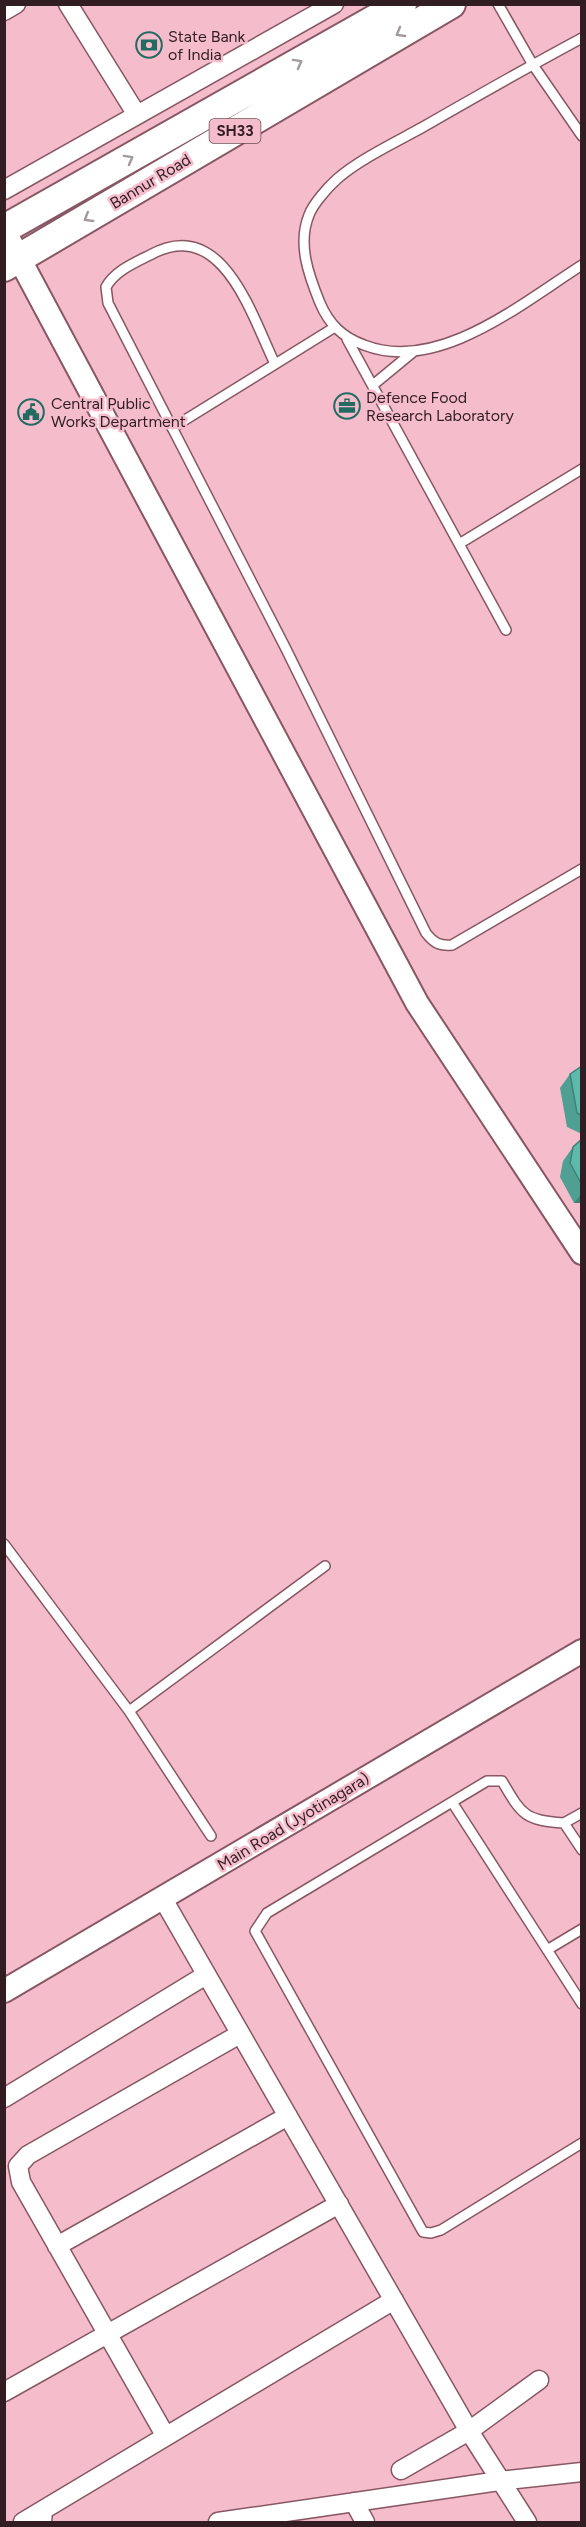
<svg xmlns="http://www.w3.org/2000/svg" width="586" height="2527" font-family="Figtree,sans-serif">
<style>
.lines{fill:none;stroke-linecap:round;stroke-linejoin:round}
.service-casing{stroke:#885764;stroke-width:12}
.minor-casing{stroke:#885764;stroke-width:21}
.tertiary-casing{stroke:#885764;stroke-width:26}
.primary-casing{stroke:#885764;stroke-width:32}
.service{stroke:#fff;stroke-width:9}
.minor{stroke:#fff;stroke-width:18}
.tertiary{stroke:#fff;stroke-width:22}
.primary{stroke:#fff;stroke-width:28}
.wall{fill:#4f9f93}
.shaded-wall{fill:#408278}
.building{fill:#5cb9ab;stroke:#408278;stroke-width:1.5}
.oneway{stroke:#a2999c}
.labels{text-anchor:middle;stroke-width:5;stroke-linejoin:round;paint-order:stroke}
.shield{fill:#f5bdcb;stroke:#6c4d55;stroke-width:1.5}
.shield-label{font-size:15px;font-weight:bold;fill:#311d22}
.poi-label{font-size:16px;fill:#311d22;stroke:#f5bdcb;text-anchor:start}
.street-label{font-size:16px;fill:#311d22;stroke:#f5bdcb}
</style>
<rect width="100%" height="100%" fill="#f5bdcb"/>
<g class="lines">
<g class="service-casing">
<path id="service" d="M498 4 533 65 582 136
M582 38C528 67 475 97 423 127 396 142 360 159 337 179 328 187 313 204 309 215 297 244 309 276 320 303 329 324 342 337 364 345 438 374 522 303 582 265
M347 339 506 630
M275 364C251 314 222 215 150 255 134 263 115 271 106 287L108 303 285 647 426 933C434 943 439 946 452 945L582 869
M373 385 413 352
M172 428 335 327
M459 544 582 469
M4 1544 129 1711 211 1836
M129 1711 325 1566
M452 1802 582 2004
M582 1813 564 1823 582 1850
M564 1823C524 1820 522 1815 502 1781H487L267 1913 255 1931 423 2232 431 2233 441 2230 582 2143
M547 1950 582 1929"/>
</g>
<g class="minor-casing">
<path id="minor" d="M68 4 137 115
M4 11 16 4
M4 190 334 4
M163 1899 469 2431 527 2522
M4 2098 206 1975
M57 2246 288 2116
M4 2392 339 2204
M165 2435 21 2182 18 2166 28 2155 240 2034
M401 2470 469 2431 539 2380
M354 2502 365 2522
M23 2522 43 2510
M42 2522 43 2510 394 2300
M218 2522 499 2481 582 2472"/>
</g>
<g class="tertiary-casing">
<path id="tertiary" d="M4 230 417 1003 582 1253
M4 1991 582 1651"/>
</g>
<g class="primary-casing">
<path id="primary" d="M4 229 402 4
M4 267 451 4"/>
</g>
<use href="#service" class="service"/>
<use href="#minor" class="minor"/>
<use href="#tertiary" class="tertiary"/>
<use href="#primary" class="primary"/>
</g>
<path class="wall" d="M582 1066V1134L567 1127 560 1088 570 1074Z
M582 1139V1203H574L560 1177 563 1161 573 1147Z"/>
<path class="shaded-wall" d="M582 1193V1203H574Z"/>
<path class="building" d="M582 1066V1116L577 1113 570 1074Z
M582 1139V1185L570 1163 573 1147Z"/>
<defs><path id="oneway-chevron" d="M-2-3.5L2.5 0L-2 3.5" fill="none" stroke-width="1.6" stroke-linecap="round" stroke-linejoin="round" transform="scale(1.5)"/></defs>
<g class="oneway">
<use href="#oneway-chevron" transform="translate(400 33) rotate(150)"/>
<use href="#oneway-chevron" transform="translate(298 63) rotate(-29)"/>
<use href="#oneway-chevron" transform="translate(129 159) rotate(-29)"/>
<use href="#oneway-chevron" transform="translate(88 218) rotate(149)"/>
</g>
<defs>
<g id="bank-ring" transform="scale(1.35)"><circle r="9.5" fill="#f5bdcb" stroke="#236b61" stroke-width="1.5"/><path d="M-6-4H6V4H-6ZM0-2.3a2.3 2.3 0 1 0 0 4.6a2.3 2.3 0 1 0 0-4.6Z" fill="#236b61"/></g>
<g id="office-ring" transform="scale(1.35)"><circle r="9.5" fill="#f5bdcb" stroke="#236b61" stroke-width="1.5"/><path d="M-6-3h4V-5.5h4V-3h4V5H-6ZM-1-4.5V-3h2v-1.5ZM-6 0V1H6V0Z" fill="#236b61"/></g>
<g id="civic-ring" transform="scale(1.35)"><circle r="9.5" fill="#f5bdcb" stroke="#236b61" stroke-width="1.5"/><path d="M-.6-6.5H3V-4.5H.6V-3L4-1V1h2V6H-6V1h2V-1L-.6-3ZM-1.2 2.5V6h2.4V2.5Z" fill="#236b61"/></g>
</defs>
<g fill-rule="evenodd">
<use href="#bank-ring" x="149" y="45"/>
<use href="#office-ring" x="347" y="406"/>
<use href="#civic-ring" x="31" y="412"/>
</g>
<g class="labels">
<rect class="shield" x="209.5" y="119" width="51" height="24" rx="4.5"/>
<g class="shield-label">
<text x="235" y="136">SH33</text>
</g>
<g class="poi-label">
<text x="168" y="42">State Bank<tspan x="168" dy="18">of India</tspan></text>
<text x="366" y="403">Defence Food<tspan x="366" dy="18">Research Laboratory</tspan></text>
<text x="51" y="409">Central Public<tspan x="51" dy="18">Works Department</tspan></text>
</g>
<g class="street-label">
<text transform="translate(150 181) rotate(-31)" y="6">Bannur Road</text>
<text transform="translate(293 1821) rotate(-31)" y="6">Main Road (Jyotinagara)</text>
</g>
</g>
<rect width="586" height="2527" fill="none" stroke="#311d22" stroke-width="12"/>
</svg>
